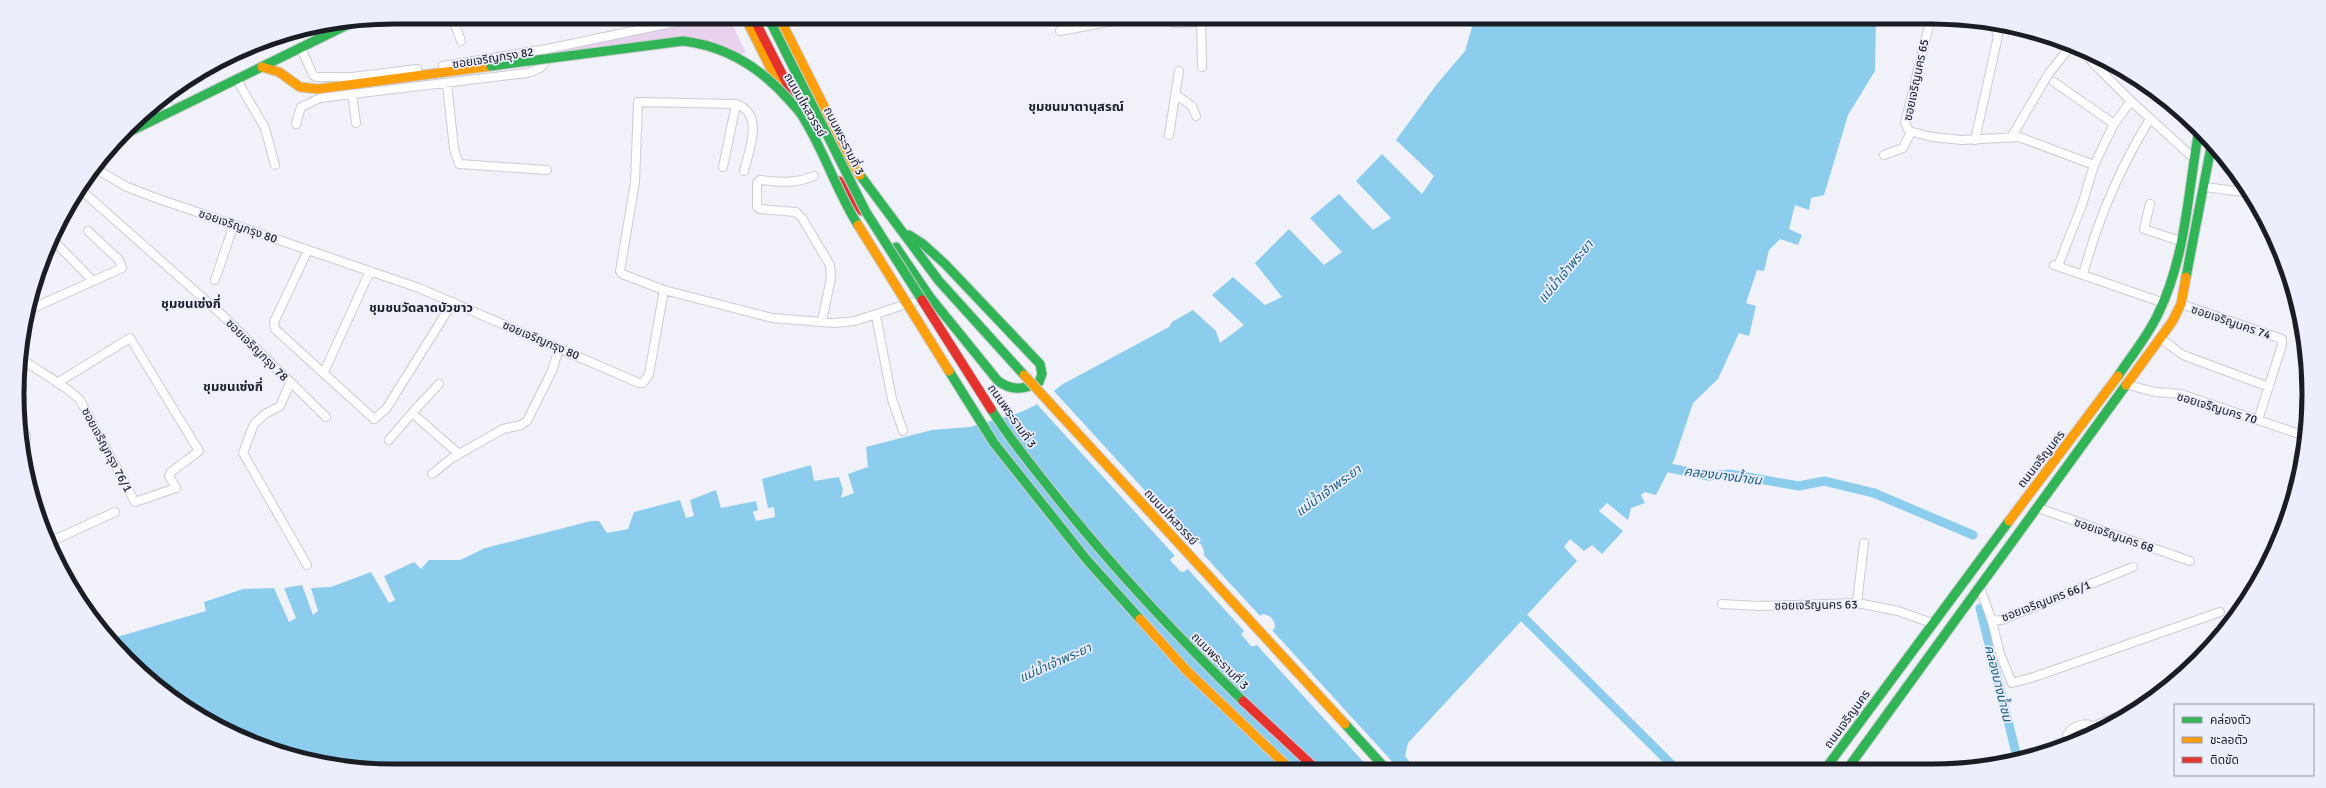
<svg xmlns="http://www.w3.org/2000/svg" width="2326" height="788" font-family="Signika,'Noto Sans Thai',sans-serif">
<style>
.green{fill:#e8d2ed}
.water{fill:#8ccded;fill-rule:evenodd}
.pier{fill:#f0f1f9}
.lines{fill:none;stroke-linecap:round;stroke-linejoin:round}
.canal{stroke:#8ccded;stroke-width:9}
.street-casing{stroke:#cbccd4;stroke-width:10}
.fast-casing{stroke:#cbccd4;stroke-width:11}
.slow-casing{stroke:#cbccd4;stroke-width:11}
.jam-casing{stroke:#cbccd4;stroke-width:11}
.street{stroke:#fdfdfe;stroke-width:8}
.fast{stroke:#30b455;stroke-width:9}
.slow{stroke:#ff9f0a;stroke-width:9}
.jam{stroke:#e5322d;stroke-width:9}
.fast-bridge-casing{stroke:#cbccd4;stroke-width:11;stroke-linecap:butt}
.slow-bridge-casing{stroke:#cbccd4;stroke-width:11;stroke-linecap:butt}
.jam-bridge-casing{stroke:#cbccd4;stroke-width:11;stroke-linecap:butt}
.fast-bridge{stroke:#30b455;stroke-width:9}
.slow-bridge{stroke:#ff9f0a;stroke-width:9}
.jam-bridge{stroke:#e5322d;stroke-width:9}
.labels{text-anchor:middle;stroke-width:3.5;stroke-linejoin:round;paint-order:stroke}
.street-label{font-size:12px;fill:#1b1d25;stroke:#eceefd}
.neighbourhood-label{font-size:13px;font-weight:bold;fill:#1b1d25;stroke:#eceefd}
.water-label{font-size:13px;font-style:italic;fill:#185f7d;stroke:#eceefd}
.rim{fill:none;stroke:#1b1d25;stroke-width:5}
</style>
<rect width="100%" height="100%" fill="#f0f1f9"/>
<path class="green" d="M716 17H729L746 53 727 57 703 46 550 52Z"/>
<path class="water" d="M1475 17H1876L1875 71 1848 115 1824 195 1811 198 1809 210 1795 205 1789 229 1802 235 1798 245 1780 239 1769 250 1764 271 1757 270 1746 303 1756 306 1749 336 1739 333 1718 379 1693 403 1674 460 1656 495 1645 492 1641 495 1645 503 1631 508 1628 520 1607 503 1599 511 1623 531 1602 554 1592 545 1584 551 1570 539 1564 547 1577 561 1408 743 1405 756 1415 769 394 771 297 758 184 707 128 661 110 639 206 611 204 602 243 589 274 588 289 622 296 618 284 588 302 585 313 615 318 611 311 588 331 587 371 572 389 603 395 600 384 576 414 562 421 569 429 560H460L485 548 591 521H599L607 533 628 529 634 512 680 500 686 518 694 516 690 500 716 490 721 508 756 501 758 510 753 512 756 521 775 517 774 507 768 508 762 479 811 465 814 481 839 477 843 490 841 498 854 493 848 474 868 467 866 447 932 430 970 427 1021 412 1034 406 1063 384 1169 327 1172 322 1193 310 1216 331 1220 343 1244 325 1212 295 1233 277 1265 305 1282 297 1255 263 1289 229 1324 265 1342 252 1310 218 1339 194 1373 230 1391 218 1356 181 1382 154 1422 194 1434 176 1396 140 1437 84 1465 51ZM1191 539C1198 540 1204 545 1204 554L1184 572 1180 571 1170 560ZM1262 614C1270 615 1275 619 1275 628L1255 646H1251L1241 634Z"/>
<path class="pier" d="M1053 390 1192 542 1176 557 1035 402Z
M1202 553 1261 617 1246 633 1186 567Z
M1271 629 1399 769H1370L1255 643Z"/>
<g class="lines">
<path class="canal" d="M1661 461 1670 468 1708 476 1730 474 1799 486 1824 481 1874 493 1973 535
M1980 608 2017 757
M1516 610 1675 768"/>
<g class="street-casing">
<path id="street" d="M452 17 461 41
M1201 17 1202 67
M1930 21 1905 123 1909 131 1932 137 1962 140 2019 137 2094 165
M1174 23 1201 22
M1060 31 1135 17
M301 48 313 75 316 77H352L417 69
M2091 53 2089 58 2094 64 2131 101 2189 154
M443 66 547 49 700 17
M237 80 265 128 275 165
M2054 82 2114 124
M447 84 454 149 459 164 547 170
M352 94 356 123
M1175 94 1192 106 1196 116
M2159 94H2161
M165 98 170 113
M296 124 301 107 320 98 527 73C538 70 544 68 547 57
M1169 135 1179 71
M2012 136 2049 73 2071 46
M1975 140 1998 36 1995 27 1986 24
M1884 155 1903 148 1911 132
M93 167 125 186 153 197 419 288 639 383H643L649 374 664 290 772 318 835 323 855 321 925 298
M723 167 736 104
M814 176C796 184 780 182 760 180L757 183V207L760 209 796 212 802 218 830 265 831 278 822 321
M2205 187 2250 193
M80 189 221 314 326 417
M2150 204 2144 229 2180 241
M52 239 93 281
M308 250 274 322 275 329 374 419 386 409 453 302
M2054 265 2164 303
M2058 266 2082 205 2094 165 2114 124 2131 101
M2083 275C2097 222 2121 166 2150 119
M215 280 234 224
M664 290 622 274 620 271 635 182 638 102 736 104C765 114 749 150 744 171
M2181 304 2282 339V345L2258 420
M31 309 122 268 119 260 88 231
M876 316 892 399 903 431
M2161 339 2183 355 2269 387
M20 358C39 372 63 383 80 400L135 502 176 488 169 476 171 472 199 451 130 338 57 383
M324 372 370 271
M290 383 280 406 265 414 254 424 243 453 307 565
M2128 385 2155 392 2181 394 2305 436
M412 413 439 384
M19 425 26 436 24 456
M389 440 412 413 459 454
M432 474 452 458 503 429 521 425 527 421 552 371 559 348
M2038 508 2190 561
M51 539 54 540 115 512
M1980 588 1992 621 2001 620 2133 567
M2251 588 2253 589
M1857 603 1864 543
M1722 604 1759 606 1857 603 1898 611 1932 623
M1992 621 2000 654 2012 683 2034 677 2220 612
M2092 727 2129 712
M2069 741 2067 735C2070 728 2083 722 2090 725L2094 734"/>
</g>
<g class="fast-casing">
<path id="fast" d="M121 136 355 21
M860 175 939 281 1024 375
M896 247 930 297 998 381C1012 391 1024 390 1039 382L1042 374 1040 364 945 264 923 244 909 235
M2186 277 2212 142
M2118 376C2131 356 2148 336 2158 314 2186 258 2188 190 2199 130
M1345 724 1386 769
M1826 768 2009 521
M1848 768 2126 385"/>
</g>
<g class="slow-casing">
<path id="slow" d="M745 17 782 91
M779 17 854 166 860 175
M262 67 279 72 300 87 318 89 491 66
M2126 385 2172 322 2181 304 2186 277
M2009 521 2118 376
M1194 560 1345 724"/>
</g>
<g class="jam-casing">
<path id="jam" d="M753 17 801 111
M839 181 862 211"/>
</g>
<use href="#street" class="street"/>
<use href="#fast" class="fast"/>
<use href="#slow" class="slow"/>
<use href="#jam" class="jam"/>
<g class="fast-bridge-casing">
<path id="fast-bridge" d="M768 17 866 212 922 300
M491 66 683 41C726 46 761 68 789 100 794 106 801 112 804 119 825 153 837 192 858 225
M949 371 994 443 1087 560 1140 619
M991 409C1010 440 1033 467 1055 495 1113 568 1177 636 1243 701"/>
</g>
<g class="slow-bridge-casing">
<path id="slow-bridge" d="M858 225 949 371
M1024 375 1194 560
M1140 619 1187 671 1290 769"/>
</g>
<g class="jam-bridge-casing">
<path id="jam-bridge" d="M922 300 991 409
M1243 701 1316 769"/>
</g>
<use href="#fast-bridge" class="fast-bridge"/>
<use href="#slow-bridge" class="slow-bridge"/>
<use href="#jam-bridge" class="jam-bridge"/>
</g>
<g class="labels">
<g class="street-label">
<text transform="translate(493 58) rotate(-9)" y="4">ซอยเจริญกรุง 82</text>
<text transform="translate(1916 80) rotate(-78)" y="4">ซอยเจริญนคร 65</text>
<text transform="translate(805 105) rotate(60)" y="4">ถนนมไหสวรรย์</text>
<text transform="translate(844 141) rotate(63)" y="4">ถนนพระรามที่ 3</text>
<text transform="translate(238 226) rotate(19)" y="4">ซอยเจริญกรุง 80</text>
<text transform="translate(2231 322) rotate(19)" y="4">ซอยเจริญนคร 74</text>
<text transform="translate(541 340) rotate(23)" y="4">ซอยเจริญกรุง 80</text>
<text transform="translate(257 350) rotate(45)" y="4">ซอยเจริญกรุง 78</text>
<text transform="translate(2217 408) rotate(17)" y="4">ซอยเจริญนคร 70</text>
<text transform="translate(1012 416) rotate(55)" y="4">ถนนพระรามที่ 3</text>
<text transform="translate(107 450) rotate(62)" y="4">ซอยเจริญกรุง 76/1</text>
<text transform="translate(2041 459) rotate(-52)" y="4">ถนนเจริญนคร</text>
<text transform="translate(1171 517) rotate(47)" y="4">ถนนมไหสวรรย์</text>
<text transform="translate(2114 535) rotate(19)" y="4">ซอยเจริญนคร 68</text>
<text transform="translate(2046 601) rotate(-21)" y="4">ซอยเจริญนคร 66/1</text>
<text transform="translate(1816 605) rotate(-1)" y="4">ซอยเจริญนคร 63</text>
<text transform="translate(1220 661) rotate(45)" y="4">ถนนพระรามที่ 3</text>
<text transform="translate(1847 719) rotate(-54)" y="4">ถนนเจริญนคร</text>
</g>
<g class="neighbourhood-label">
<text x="1076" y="111">ชุมชนมาตานุสรณ์</text>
<text x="191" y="308">ชุมชนเซ่งกี่</text>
<text x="421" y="312">ชุมชนวัดลาดบัวขาว</text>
<text x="233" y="391">ชุมชนเซ่งกี่</text>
</g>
<g class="water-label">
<text transform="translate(1565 271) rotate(-50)" y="5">แม่น้ำเจ้าพระยา</text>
<text transform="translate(1723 475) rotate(7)" y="5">คลองบางน้ำชน</text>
<text transform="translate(1328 490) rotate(-36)" y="5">แม่น้ำเจ้าพระยา</text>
<text transform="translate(1055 662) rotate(-24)" y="5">แม่น้ำเจ้าพระยา</text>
<text transform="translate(1999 683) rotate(76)" y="5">คลองบางน้ำชน</text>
</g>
</g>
<path d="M0 0H2326V788H0ZM394 24H1932A370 370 0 0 1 2302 394V394A370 370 0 0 1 1932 764H394A370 370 0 0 1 24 394V394A370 370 0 0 1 394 24Z" fill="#eceefd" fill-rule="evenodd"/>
<path class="rim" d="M394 24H1932A370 370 0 0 1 2302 394V394A370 370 0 0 1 1932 764H394A370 370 0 0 1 24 394V394A370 370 0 0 1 394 24Z"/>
<rect x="2174" y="704" width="140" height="72" fill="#eceefd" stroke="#989aa7"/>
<rect x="2182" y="717" width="20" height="6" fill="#30b455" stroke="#989aa7"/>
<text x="2210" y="724" font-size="12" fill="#1b1d25">คล่องตัว</text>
<rect x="2182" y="737" width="20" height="6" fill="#ff9f0a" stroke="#989aa7"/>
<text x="2210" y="744" font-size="12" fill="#1b1d25">ชะลอตัว</text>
<rect x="2182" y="757" width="20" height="6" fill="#e5322d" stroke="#989aa7"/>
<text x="2210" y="764" font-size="12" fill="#1b1d25">ติดขัด</text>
</svg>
